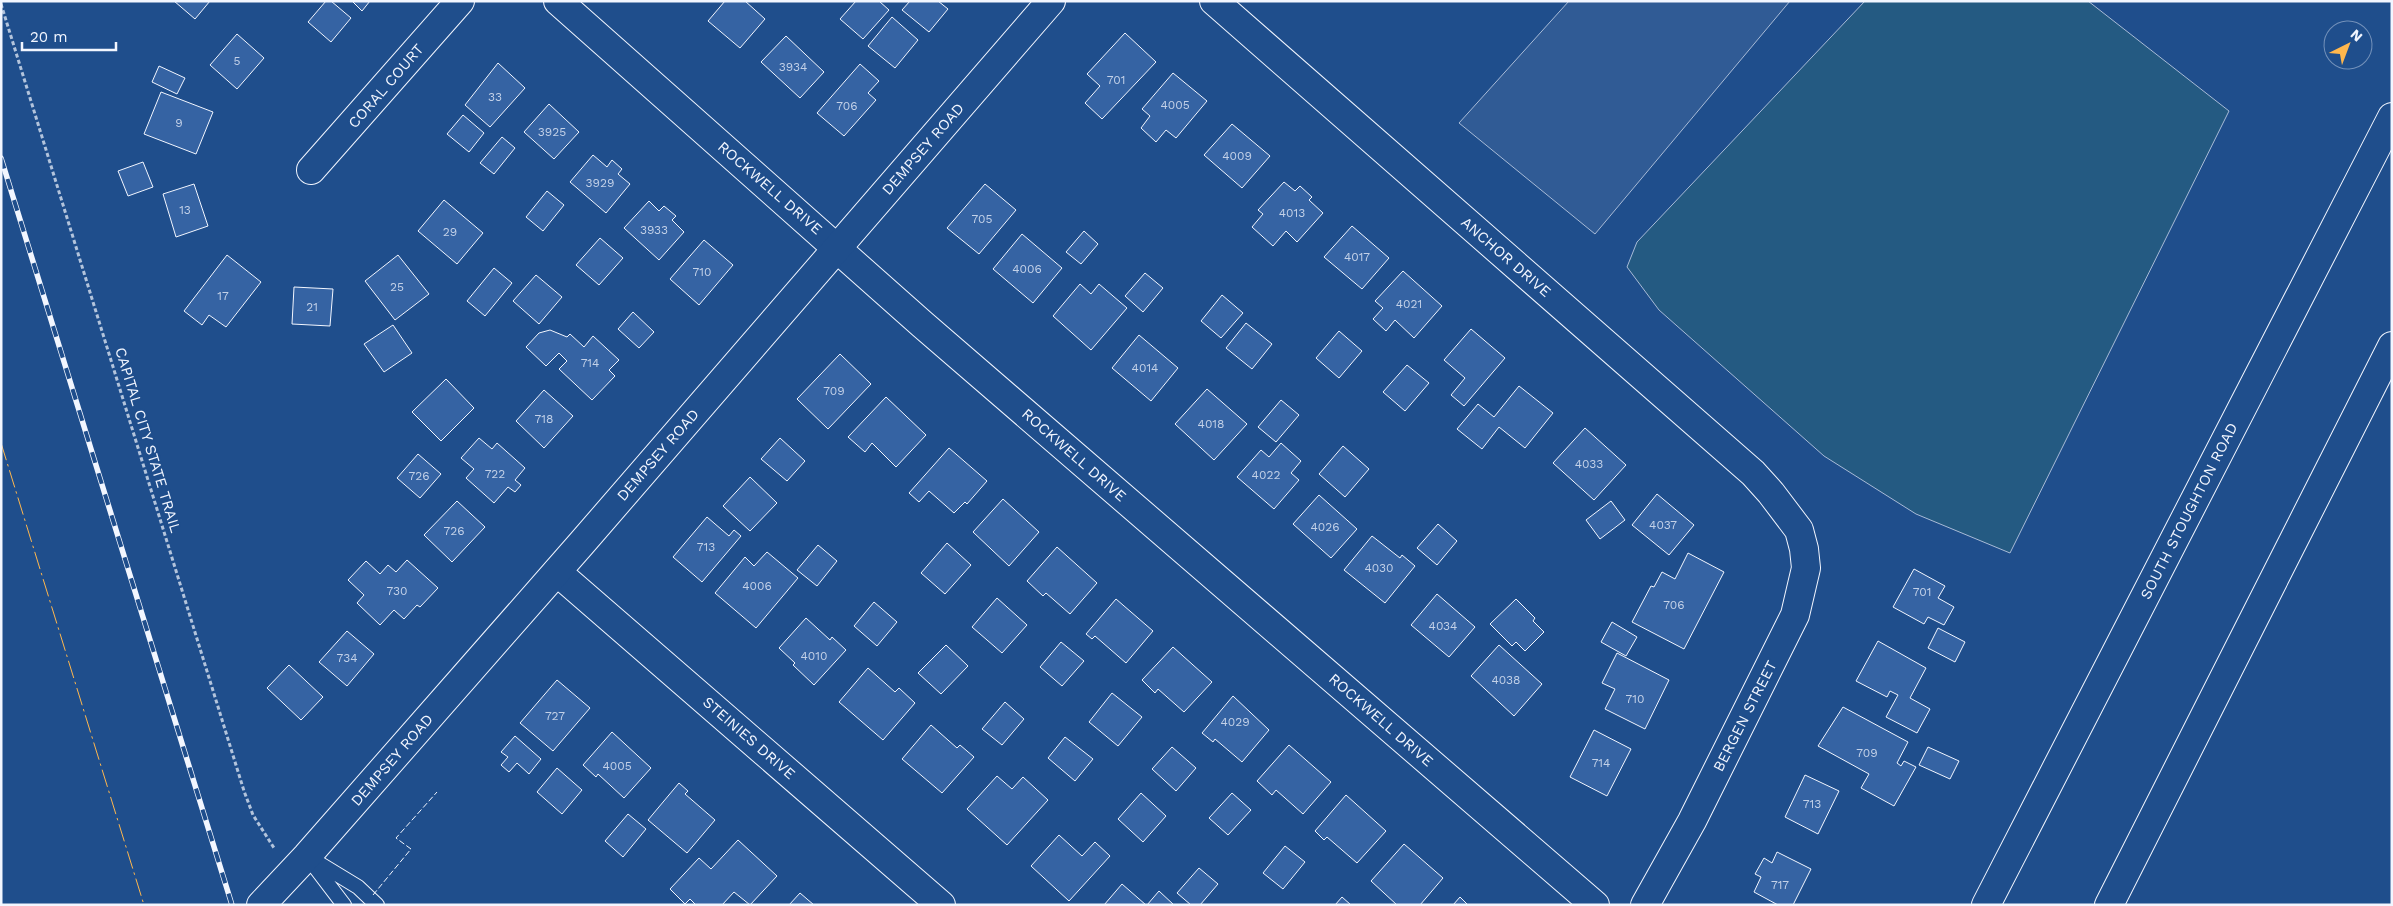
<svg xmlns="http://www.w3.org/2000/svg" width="2393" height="906" font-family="'Work Sans',sans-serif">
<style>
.green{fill:#245a82;stroke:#a8bbd7}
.parking{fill:#305b95;stroke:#a8bbd7}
.building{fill:#3563a3;stroke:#f2f6ff}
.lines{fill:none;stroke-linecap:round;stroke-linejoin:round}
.lane-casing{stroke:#f2f6ff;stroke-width:16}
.street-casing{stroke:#f2f6ff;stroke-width:30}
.secondary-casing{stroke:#f2f6ff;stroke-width:30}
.primary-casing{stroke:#f2f6ff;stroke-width:30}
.path{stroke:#b3c4dc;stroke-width:3;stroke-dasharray:4 2.5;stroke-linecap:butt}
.lane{stroke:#1f4e8c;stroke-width:14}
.street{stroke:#1f4e8c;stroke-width:28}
.secondary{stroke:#1f4e8c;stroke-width:28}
.primary{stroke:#1f4e8c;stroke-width:28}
.rail-casing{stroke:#f2f6ff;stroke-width:5.5}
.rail{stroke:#1f4e8c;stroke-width:4;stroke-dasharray:11;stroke-linecap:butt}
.fence{stroke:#f2f6ff;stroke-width:1;stroke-dasharray:6 2.5;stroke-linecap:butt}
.power{stroke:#ffb74d;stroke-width:1;stroke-dasharray:18 4 2.5 4;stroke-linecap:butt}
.labels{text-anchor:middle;stroke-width:4;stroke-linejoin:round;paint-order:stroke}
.number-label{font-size:12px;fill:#c3d1e8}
.street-label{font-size:15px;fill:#f2f6ff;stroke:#1f4e8c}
</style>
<rect width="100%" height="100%" fill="#1f4e8c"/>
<path class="green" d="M1865 1H2088L2229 111 2010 553 1916 514 1824 456 1659 310 1627 267 1637 242Z"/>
<path class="parking" d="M1569 1H1790L1595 234 1459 123Z"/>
<path class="building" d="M174 1H210L195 19Z
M326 1H331L351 18 331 42 308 22Z
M352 1H370L362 11Z
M725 1H745L765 19 740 48 708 21Z
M856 1H879L889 10 863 39 840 19Z
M910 1H938L948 9 929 32 902 10Z
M892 17 918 40 895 68 868 46Z
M1125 33 1156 62 1102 119 1085 103 1100 86 1087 74Z
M237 34 264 58 237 89 210 65Z
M786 36 824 72 800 98 761 62Z
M498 63 525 88 490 127 465 105Z
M860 64 879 81 868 93 876 100 844 136 817 113Z
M159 66 185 78 177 94 152 82Z
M1173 73 1207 101 1176 138 1166 130 1156 142 1141 128 1150 116 1142 109Z
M161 92 213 112 196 154 144 134Z
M549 104 579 132 554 159 524 132Z
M463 115 484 133 469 152 447 134Z
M1232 124 1270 156 1242 188 1204 155Z
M502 137 515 148 494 174 480 163Z
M593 155 607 167 612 160 622 169 618 174 630 184 606 213 570 182Z
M143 162 153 187 128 196 118 171Z
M1284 182 1295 191 1300 186 1312 197 1309 200 1323 213 1297 242 1286 231 1273 246 1252 227 1263 214 1258 210Z
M194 184 208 226 176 237 163 194Z
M985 184 1016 210 979 254 947 228Z
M547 191 564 205 543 231 526 217Z
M444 200 483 233 457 264 418 231Z
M649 201 659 211 664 206 676 216 672 220 684 232 659 260 624 228Z
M1352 226 1389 258 1362 289 1324 257Z
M1084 231 1098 244 1081 264 1066 252Z
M1022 234 1062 268 1033 303 993 269Z
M600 238 623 258 599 285 576 265Z
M704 240 733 265 699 305 670 279Z
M227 255 261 282 226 327 209 315 202 325 184 311Z
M398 255 429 294 395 320 365 281Z
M494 268 512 283 485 316 467 301Z
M1403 271 1442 306 1414 338 1395 320 1386 331 1373 319 1383 308 1375 301Z
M1145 273 1163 288 1143 312 1125 296Z
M536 275 562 297 539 324 513 301Z
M1080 284 1091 294 1099 284 1127 308 1091 350 1053 316Z
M294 287 333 289 330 326 292 324Z
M1222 295 1243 313 1221 338 1201 321Z
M633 312 654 332 639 348 618 329Z
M1246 323 1272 344 1252 369 1226 348Z
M393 325 412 353 384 372 364 344Z
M1471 329 1505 358 1464 406 1451 395 1465 378 1444 360Z
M550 330 567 337 570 334 584 347 593 336 619 360 609 370 615 376 592 400 559 369 567 361 559 353 546 366 526 347 539 333Z
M1339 331 1362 351 1339 378 1316 358Z
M1139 335 1178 368 1151 401 1112 368Z
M840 354 871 384 828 429 797 399Z
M1407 365 1429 383 1405 411 1383 392Z
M446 379 474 408 441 441 412 412Z
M1519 386 1553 413 1525 448 1499 427 1482 449 1457 429 1478 404 1494 417Z
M1207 389 1247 424 1214 460 1175 424Z
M544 390 573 416 544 448 516 421Z
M886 397 926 435 896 467 872 443 865 452 848 437Z
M1281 400 1299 415 1276 442 1258 427Z
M1585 428 1626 465 1594 500 1553 463Z
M479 438 492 449 497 443 525 468 515 480 521 485 515 492 508 487 494 503 466 478 474 469 461 458Z
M780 438 805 461 787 481 761 459Z
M1281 443 1301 461 1291 473 1299 480 1274 509 1237 477 1261 450 1269 457Z
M1343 446 1369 469 1345 497 1319 474Z
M949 448 987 481 967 504 965 502 954 513 929 491 919 502 909 493Z
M418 454 441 474 420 498 397 478Z
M750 477 777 503 750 531 723 506Z
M1657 494 1694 525 1669 555 1632 525Z
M1319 495 1357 529 1331 558 1293 524Z
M1003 499 1039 532 1009 566 973 532Z
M457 501 485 527 452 562 424 535Z
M1611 501 1625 520 1600 539 1586 520Z
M707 517 729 536 734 530 741 536 702 582 673 557Z
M1438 524 1457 541 1437 565 1417 548Z
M1372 536 1400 558 1402 555 1415 566 1385 603 1344 570Z
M947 543 971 565 945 594 921 573Z
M818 545 837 561 817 586 797 570Z
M1057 547 1097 583 1070 614 1046 593 1043 596 1027 581Z
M767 552 798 578 756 628 715 593 745 557 754 566Z
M1688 553 1724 572 1684 649 1632 622 1651 586 1654 587 1662 572 1675 579Z
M407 560 438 588 420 607 417 605 404 619 394 610 380 625 357 603 364 595 348 580 366 561 380 574 388 565 396 572Z
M1914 569 1945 586 1938 598 1954 607 1944 625 1928 617 1924 624 1893 607Z
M1437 594 1475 627 1449 657 1411 625Z
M997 598 1027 625 1002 653 972 627Z
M1116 599 1153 631 1126 663 1095 636 1092 639 1086 634Z
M1516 599 1535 618 1533 621 1544 632 1525 651 1516 642 1512 646 1490 624Z
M874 602 897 622 877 646 854 626Z
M806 618 830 640 832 637 846 650 814 685 793 665 795 663 779 648Z
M1612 622 1637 637 1626 656 1601 642Z
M1938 628 1965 642 1955 662 1928 648Z
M347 631 374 654 347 686 319 662Z
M1878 641 1926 668 1910 698 1930 709 1917 733 1886 717 1898 695 1890 691 1887 697 1856 681Z
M1061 642 1084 661 1062 686 1040 667Z
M946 645 968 666 941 694 918 673Z
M1499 645 1542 684 1514 716 1471 676Z
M1173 647 1212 682 1184 712 1158 689 1155 693 1142 680Z
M1617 653 1669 680 1645 729 1605 709 1615 689 1602 683Z
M289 665 323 697 301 720 267 688Z
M868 668 895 692 899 688 915 703 883 740 839 702Z
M557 680 590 708 553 751 520 723Z
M1112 693 1142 717 1118 746 1089 722Z
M1233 696 1269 730 1242 762 1215 739 1213 742 1202 733Z
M1005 702 1024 719 1002 745 982 729Z
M1843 707 1908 742 1897 763 1901 766 1904 761 1916 767 1894 806 1861 788 1869 774 1818 746Z
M931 725 957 748 960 745 974 757 942 793 902 759Z
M1594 730 1631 749 1607 796 1570 777Z
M612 732 651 768 624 798 598 774 596 777 583 765Z
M515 736 541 759 529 774 517 763 509 772 501 765 508 757 501 752Z
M1065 737 1093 759 1075 781 1048 758Z
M1289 745 1331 782 1303 814 1276 790 1272 795 1257 781Z
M1172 747 1196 768 1176 791 1152 769Z
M1928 747 1959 761 1950 779 1919 765Z
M557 768 582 790 562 814 537 792Z
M1805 775 1839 791 1818 834 1785 817Z
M997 776 1012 789 1023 777 1048 800 1007 845 967 809Z
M679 783 688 791 685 794 715 820 687 853 648 820Z
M1141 793 1166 816 1143 842 1118 819Z
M1232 793 1251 810 1228 835 1209 818Z
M1346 795 1386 831 1357 863 1327 837 1324 840 1315 831Z
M628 814 646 829 623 857 605 841Z
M1059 835 1082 856 1095 842 1110 856 1069 901 1031 866Z
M738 840 777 876 750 905 734 892 722 905H696L690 899 685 904 670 889 699 858 711 869Z
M1404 844 1443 878 1420 905H1397L1371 881Z
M1285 846 1305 862 1283 889 1263 873Z
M1777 852 1811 869 1793 905H1778L1754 892 1761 877 1755 874 1764 858 1772 863Z
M1199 868 1218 884 1200 905H1191L1177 893Z
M1122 884 1146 905H1104Z
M1159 891 1174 905H1147Z
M800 893 814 905H789Z
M1342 897 1351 905H1335Z
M1460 897 1468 905H1453Z"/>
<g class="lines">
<g class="lane-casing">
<path id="lane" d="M307 856 358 887 377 905
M312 863 344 905"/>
</g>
<g class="street-casing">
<path id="street" d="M558 1 922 324 1595 905
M1214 1 1753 473 1771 493 1799 530 1804 549 1806 568 1795 615 1692 821 1645 905
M311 170 460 1
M557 572 941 905"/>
</g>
<g class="secondary-casing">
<path id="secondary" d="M261 905 307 856 581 544 1051 1"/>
</g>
<g class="primary-casing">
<path id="primary" d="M1986 905 2392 117
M2109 905 2392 346"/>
</g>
<path class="path" d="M1 4 244 791 253 815 274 848"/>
<use href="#lane" class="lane"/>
<use href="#street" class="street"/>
<use href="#secondary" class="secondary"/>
<use href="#primary" class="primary"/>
<g class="rail-casing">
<path id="rail" d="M1 158 232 905"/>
</g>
<use href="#rail" class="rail"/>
<path class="fence" d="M373 895 411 849 396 838 437 792"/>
<path class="power" d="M1 443 144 905"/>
</g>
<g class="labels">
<g class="number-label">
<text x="237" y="65">5</text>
<text x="793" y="71">3934</text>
<text x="1116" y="84">701</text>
<text x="495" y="101">33</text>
<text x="1175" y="109">4005</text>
<text x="847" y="110">706</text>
<text x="179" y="127">9</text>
<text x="552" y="136">3925</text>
<text x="1237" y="160">4009</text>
<text x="600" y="187">3929</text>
<text x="185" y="214">13</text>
<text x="1292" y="217">4013</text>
<text x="982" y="223">705</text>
<text x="654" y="234">3933</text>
<text x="450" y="236">29</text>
<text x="1357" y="261">4017</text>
<text x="1027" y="273">4006</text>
<text x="702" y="276">710</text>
<text x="397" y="291">25</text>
<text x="223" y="300">17</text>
<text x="1409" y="308">4021</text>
<text x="312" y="311">21</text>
<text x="590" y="367">714</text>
<text x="1145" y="372">4014</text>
<text x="834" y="395">709</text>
<text x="544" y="423">718</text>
<text x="1211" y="428">4018</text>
<text x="1589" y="468">4033</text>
<text x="495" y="478">722</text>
<text x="1266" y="479">4022</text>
<text x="419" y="480">726</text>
<text x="1663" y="529">4037</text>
<text x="1325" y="531">4026</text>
<text x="454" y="535">726</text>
<text x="706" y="551">713</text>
<text x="1379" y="572">4030</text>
<text x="757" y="590">4006</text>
<text x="397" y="595">730</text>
<text x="1922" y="596">701</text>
<text x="1674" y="609">706</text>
<text x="1443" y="630">4034</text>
<text x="814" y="660">4010</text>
<text x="347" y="662">734</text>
<text x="1506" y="684">4038</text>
<text x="1635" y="703">710</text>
<text x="555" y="720">727</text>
<text x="1235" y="726">4029</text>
<text x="1867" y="757">709</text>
<text x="1601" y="767">714</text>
<text x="617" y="770">4005</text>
<text x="1812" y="808">713</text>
<text x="1780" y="889">717</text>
</g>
<g class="street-label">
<text transform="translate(386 86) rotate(-49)" y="5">CORAL COURT</text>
<text transform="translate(923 149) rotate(-49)" y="5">DEMPSEY ROAD</text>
<text transform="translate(770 188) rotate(41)" y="5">ROCKWELL DRIVE</text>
<text transform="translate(1506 257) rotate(41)" y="5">ANCHOR DRIVE</text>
<text transform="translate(148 440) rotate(73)" y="5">CAPITAL CITY STATE TRAIL</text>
<text transform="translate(658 455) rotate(-49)" y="5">DEMPSEY ROAD</text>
<text transform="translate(1074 455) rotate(41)" y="5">ROCKWELL DRIVE</text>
<text transform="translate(2189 511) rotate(-63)" y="5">SOUTH STOUGHTON ROAD</text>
<text transform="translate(1745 716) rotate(-63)" y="5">BERGEN STREET</text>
<text transform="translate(1381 720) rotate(41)" y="5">ROCKWELL DRIVE</text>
<text transform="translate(749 738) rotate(41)" y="5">STEINIES DRIVE</text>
<text transform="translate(392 760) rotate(-49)" y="5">DEMPSEY ROAD</text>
</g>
</g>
<rect width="2393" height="906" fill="none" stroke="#f2f6ff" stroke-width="5"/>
<g transform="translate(2348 45) rotate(42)"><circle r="24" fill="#1f4e8c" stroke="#7391ba"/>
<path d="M0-4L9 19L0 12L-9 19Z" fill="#ffb74d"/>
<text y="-8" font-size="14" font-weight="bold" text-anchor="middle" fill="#f2f6ff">N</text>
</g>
<path d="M22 42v8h94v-8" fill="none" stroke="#f2f6ff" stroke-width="2.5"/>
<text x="30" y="42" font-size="15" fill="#f2f6ff" stroke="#1f4e8c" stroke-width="4" paint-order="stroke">20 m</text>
</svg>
